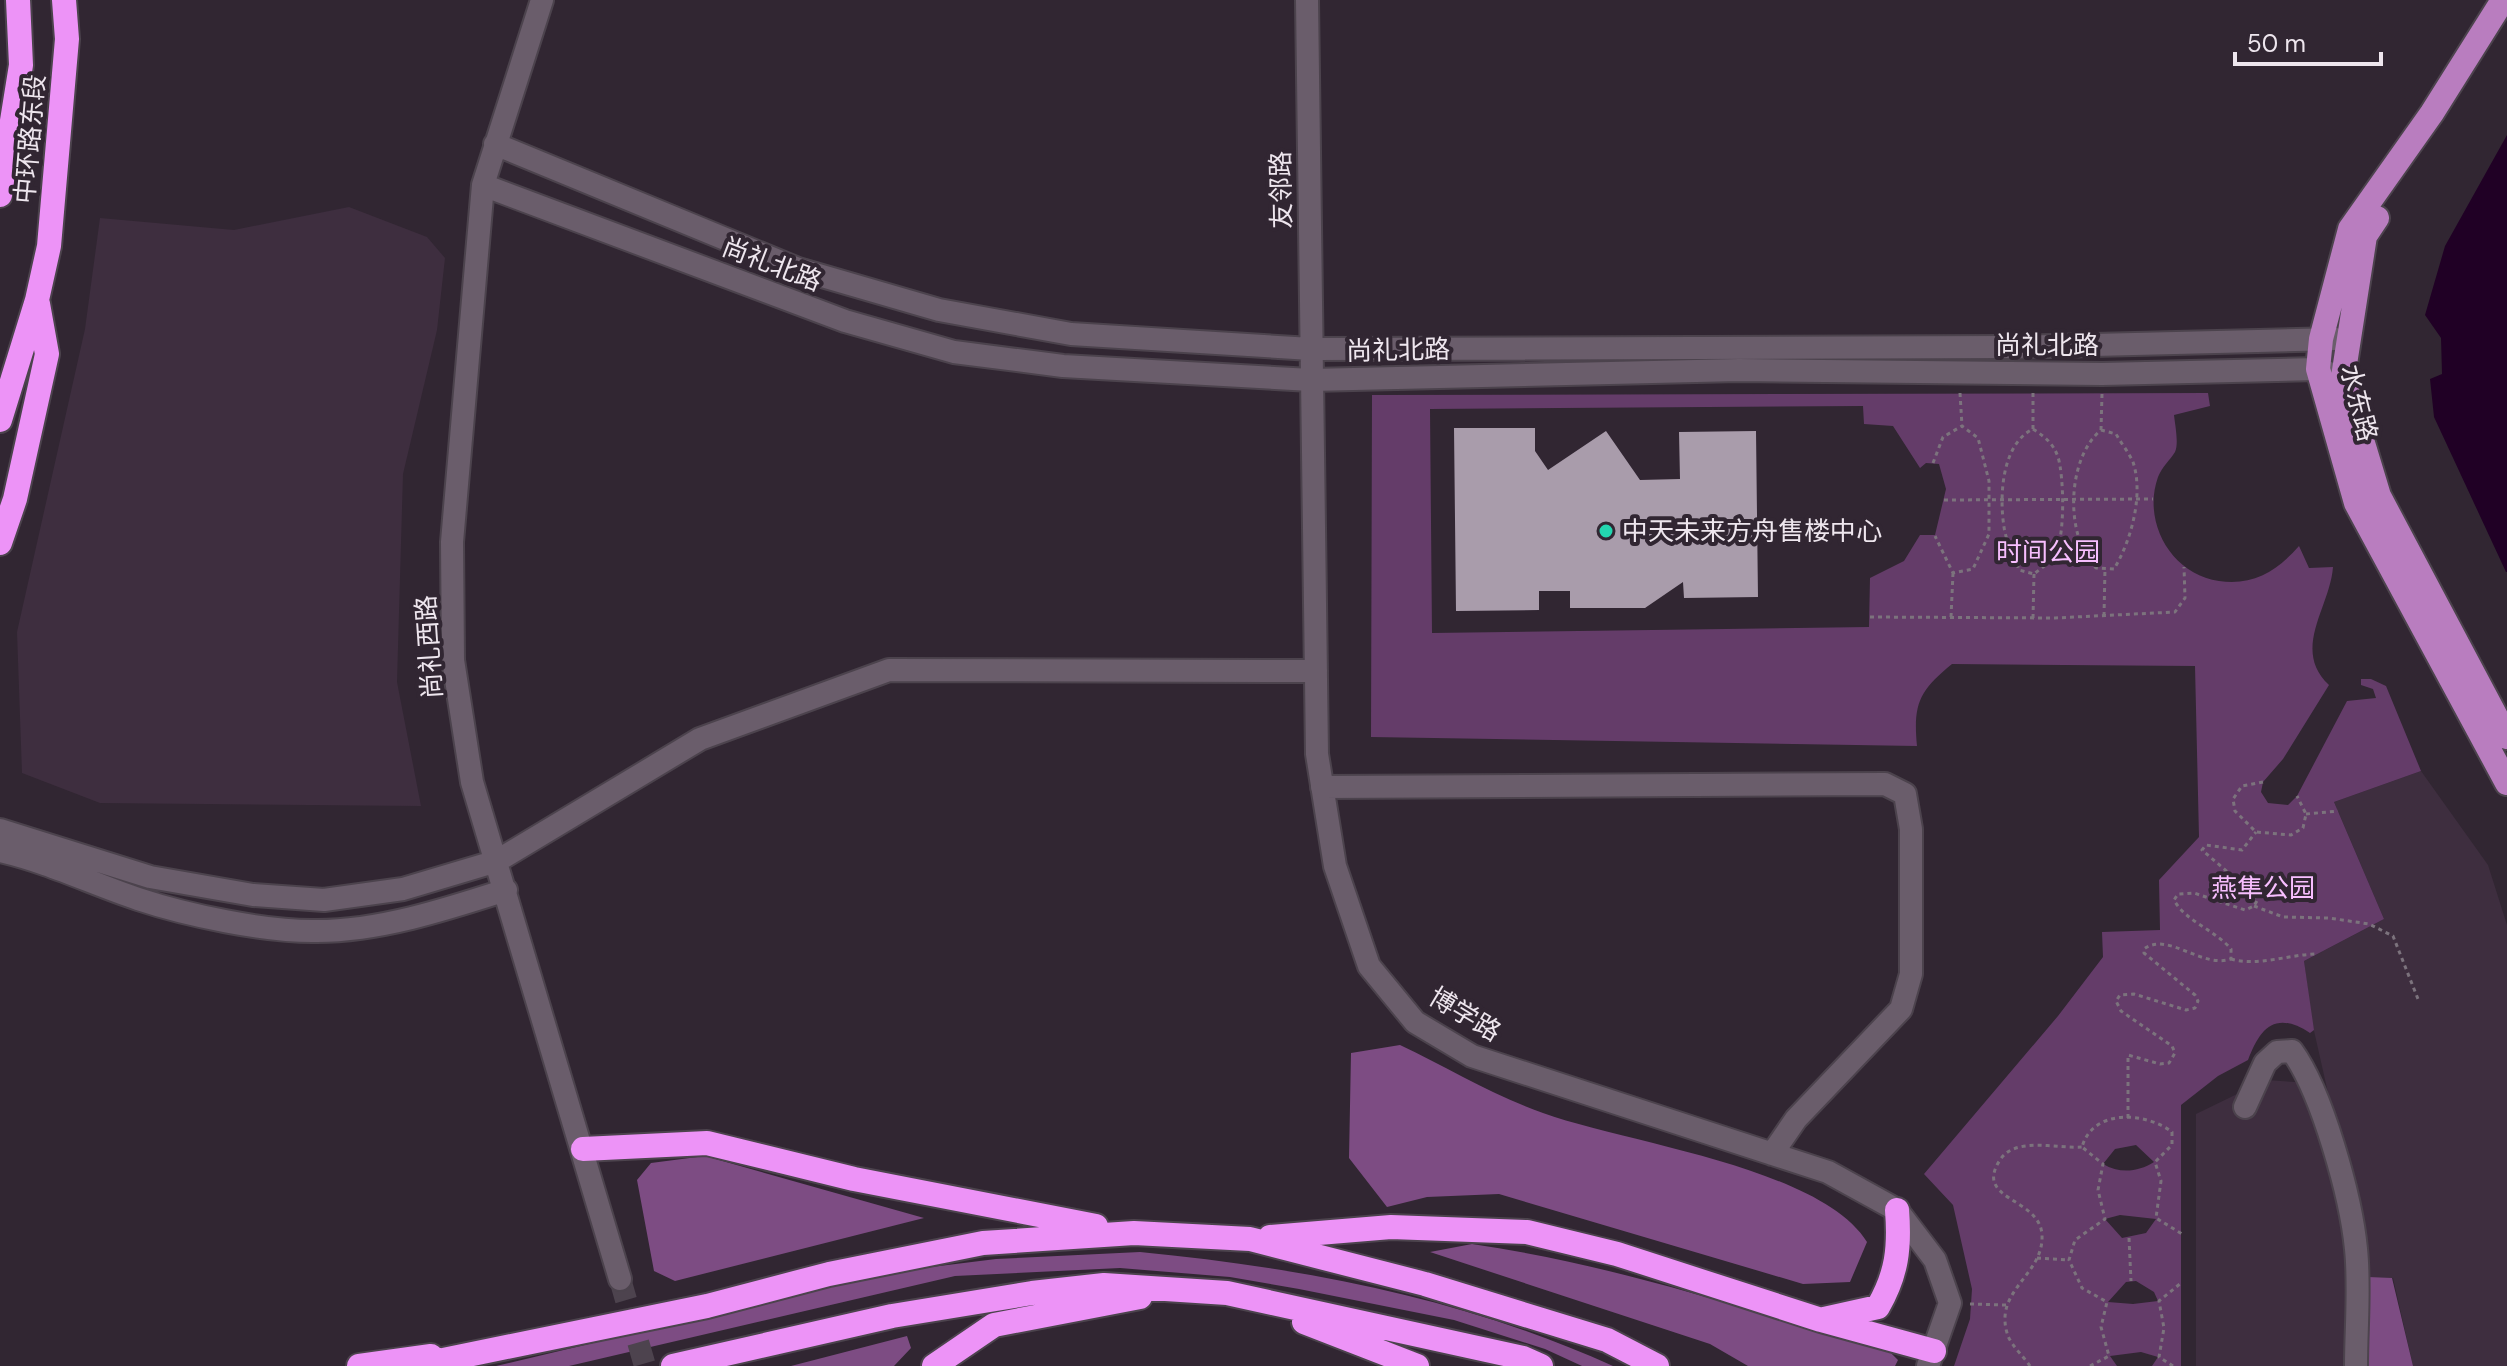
<svg xmlns="http://www.w3.org/2000/svg" width="2507" height="1366" font-family="'DM Sans','Noto Sans SC',sans-serif">
<style>
.built{fill:#3e2e3f}
.green{fill:#643c69;fill-rule:evenodd}
.forest{fill:#7d4c83}
.water{fill:#200025}
.building{fill:#a99cab}
.lines{fill:none;stroke-linecap:round;stroke-linejoin:round}
.minor-tunnel{stroke:#4d434e;stroke-width:22;stroke-dasharray:22 11;stroke-linecap:butt}
.minor-casing{stroke:#4c434d;stroke-width:26}
.major-casing{stroke:#4c434d;stroke-width:28}
.highway-casing{stroke:#4c434d;stroke-width:28}
.path{stroke:#7c737d;stroke-width:3;stroke-dasharray:4 4;stroke-linecap:butt}
.minor{stroke:#6a5d6b;stroke-width:22}
.major{stroke:#b97dbf;stroke-width:24}
.highway{stroke:#ed93f7;stroke-width:24}
.poi-dot{fill:#23d5af;stroke:#312632;stroke-width:3}
.labels{text-anchor:middle;stroke-width:8;stroke-linejoin:round;paint-order:stroke}
.street-label{font-size:26px;fill:#eee6ee;stroke:#312632}
.poi-label{font-size:26px;fill:#eee6ee;stroke:#312632;text-anchor:start}
.park-label{font-size:26px;fill:#f7befe;stroke:#312632}
</style>
<rect width="100%" height="100%" fill="#312632"/>
<path class="built" d="M349 207 427 237 445 258 437 330 403 474 397 682 421 806 100 803 22 773 17 632 85 329 100 218 234 230Z
M2421 771 2488 865 2507 925V1366H2413L2393 1278H2368L2369 1366H2196V1114L2266 1080 2295 1082 2331 1106 2312 1022 2304 961 2384 919 2334 802Z"/>
<path class="green" d="M2208 393 2210 406 2174 415C2175 424 2179 444 2175 452 2170 460 2162 467 2158 477 2142 522 2171 574 2219 581 2253 586 2277 571 2299 546L2309 568 2333 567C2330 608 2291 649 2329 685L2283 759 2263 782 2261 792 2268 803 2288 805 2297 796 2347 701 2376 698 2373 689 2361 685V679H2371L2386 686 2421 771 2334 802 2384 919 2304 961 2314 1030 2310 1033C2275 1010 2260 1028 2248 1060L2218 1076 2181 1105V1366H2152L2158 1357 2141 1352 2110 1356 2117 1366H1954L1970 1319 1972 1289 1953 1205 1924 1174 2058 1016 2103 957 2102 932 2160 930 2159 880 2199 837 2195 666 1952 664C1919 691 1913 704 1917 746L1371 737 1372 395ZM1863 406 1864 424 1893 426 1920 468 1926 463 1939 464 1946 489 1935 535H1920L1904 561 1870 578 1869 627 1432 633 1430 409ZM2136 1145 2154 1162C2138 1172 2120 1174 2103 1164L2115 1149ZM2120 1215 2156 1219 2146 1233 2122 1238 2105 1219ZM2136 1281 2154 1292 2158 1301 2133 1304 2108 1302 2126 1282Z"/>
<path class="forest" d="M1400 1045C1447 1067 1494 1096 1543 1113 1626 1143 1820 1167 1867 1242L1850 1282 1803 1284 1499 1194 1427 1197 1387 1207 1349 1158 1351 1053Z
M705 1156 924 1218 675 1281 654 1271 637 1180 651 1163Z
M1472 1244C1616 1265 1753 1311 1891 1353L1898 1360 1895 1366H1748L1710 1344 1430 1252Z
M1140 1252C1303 1268 1464 1298 1613 1366H1582L1545 1349 1454 1320 1299 1289 1230 1277 1120 1268 955 1276 569 1366H496L891 1272 996 1259Z
M2368 1277 2392 1278 2413 1366H2369Z
M907 1336 911 1348 894 1366H791Z"/>
<path class="water" d="M2507 135V572H2506L2434 417 2430 379 2442 374 2441 338 2425 315 2445 246Z"/>
<path class="building" d="M1454 428H1535V451L1548 470 1606 431 1640 480 1680 479 1679 432 1756 431 1758 597 1684 598 1683 582 1645 608H1570V591H1539V610L1456 611Z"/>
<g class="lines">
<path class="minor-tunnel" d="M620 1279 645 1366"/>
<g class="minor-casing">
<path id="minor" d="M542 0 483 185 452 542 453 660 472 782 620 1279
M1307 0 1317 754 1335 866 1369 966 1415 1022 1472 1056 1828 1172 1897 1210 1935 1260 1950 1303 1928 1366
M495 144 798 269 939 310 1071 334 1311 349 2009 347 2336 339
M483 185 845 321 954 352 1063 366 1311 380 1739 370 2102 374 2318 369 2335 375
M1322 787 1885 784 1905 794 1911 829V974L1901 1009 1796 1119 1772 1154
M0 830 150 877 253 895 324 900 403 889 497 861 700 739 889 670 1316 671
M0 851C48 862 91 883 138 899 186 915 266 932 317 931 380 931 447 909 506 890
M2245 1107 2265 1063 2277 1052 2292 1051C2322 1092 2351 1197 2356 1249 2360 1287 2356 1328 2356 1366"/>
</g>
<g class="major-casing">
<path id="major" d="M2503 0 2432 113 2350 229 2321 339 2318 369 2356 503 2507 783
M2377 218 2365 236 2343 377 2379 496 2507 737"/>
</g>
<g class="highway-casing">
<path id="highway" d="M0 195 21 65 18 0
M0 420 37 300 49 246 67 39 64 0
M0 543 15 499 47 354 38 304
M583 1149 707 1143 854 1179 1096 1226
M1270 1237 1391 1227 1527 1232 1617 1254 1821 1320 1934 1351
M1824 1319 1878 1307C1897 1274 1900 1248 1897 1210
M1304 1322 1417 1366
M359 1366 431 1356
M414 1366 707 1306 829 1274 983 1243 1134 1233 1250 1239 1425 1284 1607 1340 1657 1366
M673 1366 892 1316 1032 1293 1104 1285 1227 1293 1523 1358 1541 1366
M934 1366 994 1325 1140 1297"/>
</g>
<path class="path" d="M1960 393 1962 426
M2033 393V429
M2033 429C2045 437 2053 443 2058 457 2064 476 2066 542 2053 558 2048 564 2040 569 2034 574L2019 570C2014 556 2006 541 2004 527 1999 495 2002 444 2033 429Z
M2101 430 2116 434C2121 443 2129 453 2133 462 2144 495 2131 541 2114 569L2096 568C2064 536 2067 458 2101 430Z
M2101 430 2102 394
M1933 463 1943 437 1962 426 1978 438 1989 481V534L1973 569 1953 573 1935 536
M1944 500 2153 499
M2104 616 2105 568
M1870 617 2055 618 2175 612 2185 598 2184 567
M1951 617 1953 573
M2033 618 2034 574
M2263 782 2242 786 2233 799 2235 811 2256 832 2291 835 2303 828 2306 814 2297 796
M2306 814 2338 811
M2254 906 2283 917 2329 918 2369 924 2393 936 2418 999
M2231 959C2257 967 2290 954 2318 954
M2128 1118V1055L2160 1064 2169 1063 2175 1053 2172 1046 2121 1011 2116 1001 2120 995 2134 994 2186 1010 2195 1008 2198 1001 2195 995 2144 953V949C2168 931 2202 969 2231 959V949C2215 930 2185 921 2174 900L2178 894 2194 893 2245 910 2254 906 2258 899 2251 892 2202 850 2206 845 2242 850 2256 832
M2129 1238 2131 1281
M2037 1258 2069 1260
M1970 1304 2006 1305
M2030 1366C2024 1357 2012 1346 2008 1336 1992 1290 2044 1276 2042 1235 2040 1197 1973 1201 2000 1160 2015 1136 2058 1149 2082 1147
M2090 1366 2109 1356 2101 1327 2107 1302 2082 1288 2069 1260 2075 1240 2105 1219 2098 1190 2103 1164 2082 1147C2093 1108 2146 1112 2172 1132V1145L2155 1162 2161 1181 2156 1218 2182 1234
M2173 1366 2159 1357 2164 1328 2159 1301 2181 1283"/>
<use href="#minor" class="minor"/>
<use href="#major" class="major"/>
<use href="#highway" class="highway"/>
</g>
<circle class="poi-dot" cx="1606" cy="531" r="8"/>
<g class="labels">
<g class="street-label">
<text transform="translate(30 139) rotate(-85)" y="9">中环路东段</text>
<text transform="translate(1281 190) rotate(-91)" y="9">友邻路</text>
<text transform="translate(772 264) rotate(21)" y="9">尚礼北路</text>
<text x="2047" y="354">尚礼北路</text>
<text transform="translate(1398 350) rotate(-1)" y="9">尚礼北路</text>
<text transform="translate(2359 403) rotate(76)" y="9">水东路</text>
<text transform="translate(429 647) rotate(-94)" y="9">尚礼西路</text>
<text transform="translate(1465 1014) rotate(31)" y="9">博学路</text>
</g>
<g class="poi-label">
<text x="1622" y="540">中天未来方舟售楼中心</text>
</g>
<g class="park-label">
<text x="2048" y="561">时间公园</text>
<text x="2263" y="897">燕隼公园</text>
</g>
</g>
<path d="M2235 52v12h146v-12" fill="none" stroke="#eee6ee" stroke-width="4"/>
<text x="2247" y="52" font-size="24" fill="#eee6ee" stroke="#312632" stroke-width="6" paint-order="stroke">50 m</text>
</svg>
